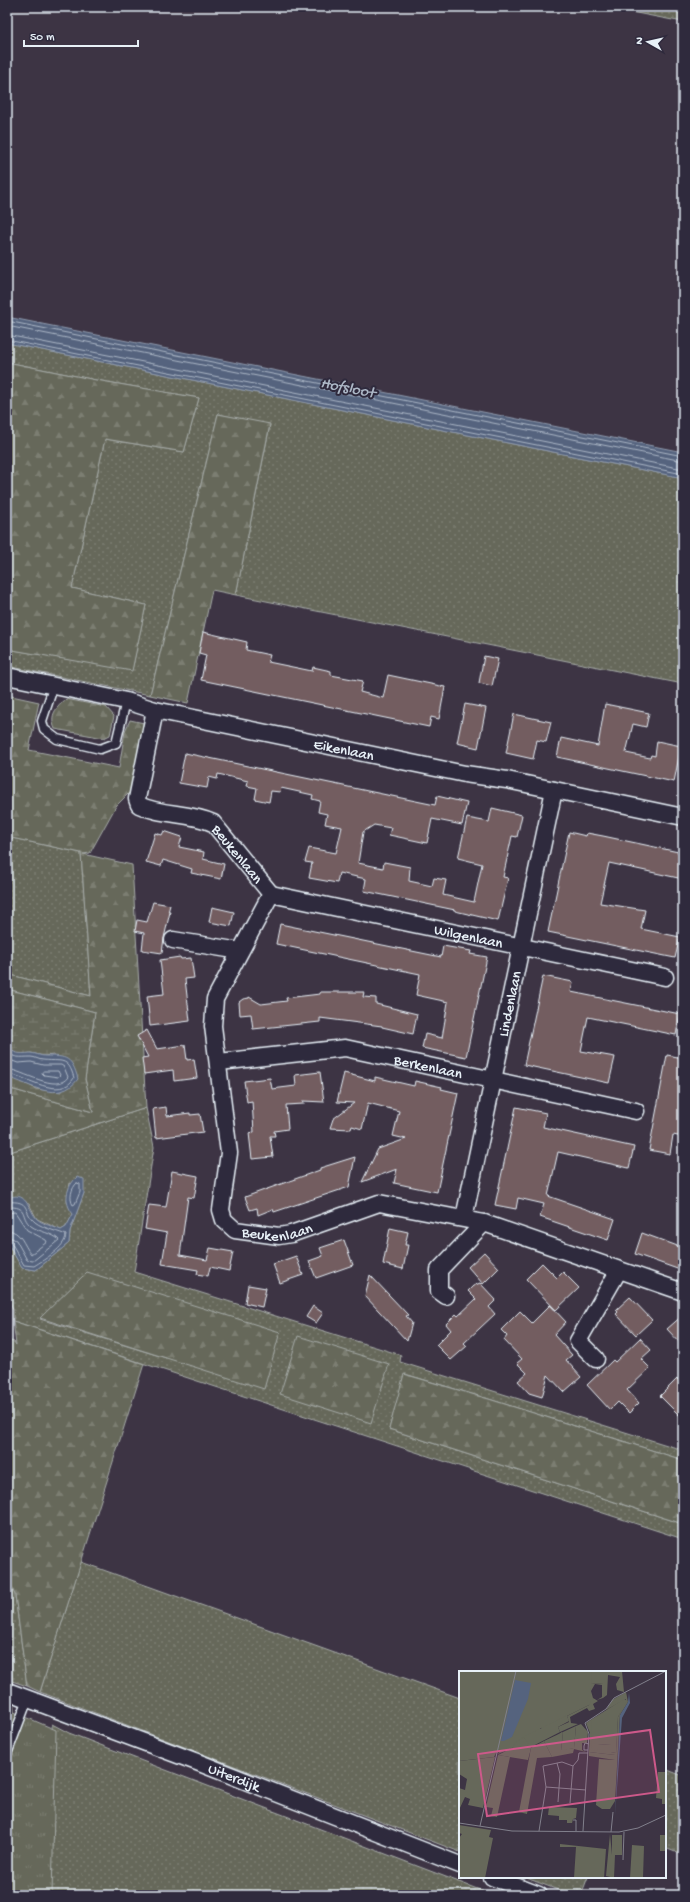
<svg xmlns="http://www.w3.org/2000/svg" width="690" height="1902" font-family="'Gochi Hand',sans-serif">
<style>
.grass{fill:url(#grass-dots);stroke:#a7aca9;fill-rule:evenodd}
.forest{fill:url(#forest-firs);stroke:#a7aca9}
.wetland{fill:url(#wetland-marsh);stroke:#a7aca9}
.park{fill:url(#park-tufts);stroke:#a7aca9}
.water{fill:#55637e;stroke:#909caf}
.lines{fill:none;stroke-linecap:round;stroke-linejoin:round}
.shore{stroke:#adb8c7;stroke-width:1}
.building{fill:#735d61;stroke:#e8f1f8}
.service-casing{stroke:#e8f1f8;stroke-width:11}
.minor-casing{stroke:#e8f1f8;stroke-width:19}
.service{stroke:#2f2a3d;stroke-width:8}
.minor{stroke:#2f2a3d;stroke-width:16}
.labels{text-anchor:middle;stroke-width:4;stroke-linejoin:round;paint-order:stroke}
.street-label{font-size:15px;fill:#e8f1f8;stroke:#2f2a3d}
.water-label{font-size:16px;font-style:italic;fill:#adb8c7;stroke:#2f2a3d}
.inset-road{fill:none;stroke:#81808c;stroke-width:1}
.view{fill:#cd598a;fill-opacity:0.15;stroke:#cd598a;stroke-width:2}
.inset-edge{fill:none;stroke:#e8f1f8;stroke-width:2}
</style>
<defs>
<pattern id="grass-dots" width="8" height="8" patternUnits="userSpaceOnUse"><rect width="8" height="8" fill="#66685a"/><path d="M2 2h.1M6 6h.1" fill="none" stroke="#7c7e72" stroke-width="1.8" stroke-linecap="round"/></pattern>
<pattern id="forest-firs" width="22" height="20" patternUnits="userSpaceOnUse"><rect width="22" height="20" fill="#66685a"/><path d="M5 1l3.5 6h-7zM16 11l3.5 6h-7z" fill="#7c7e72"/></pattern>
<pattern id="wetland-marsh" width="20" height="14" patternUnits="userSpaceOnUse"><rect width="20" height="14" fill="#66685a"/><path d="M1 5h8M5 5V1M11 12h8M15 12V8" fill="none" stroke="#7c7e72"/></pattern>
<pattern id="park-tufts" width="24" height="20" patternUnits="userSpaceOnUse"><rect width="24" height="20" fill="#66685a"/><path d="M3 7l-1-3M5 7V3M7 7l1-3M15 17l-1-3M17 17v-4M19 17l1-3" fill="none" stroke="#7c7e72"/></pattern>
</defs>
<rect width="100%" height="100%" fill="#3d3444"/>
<filter id="ink" filterUnits="userSpaceOnUse"><feTurbulence type="fractalNoise" baseFrequency=".025" numOctaves="2"/><feDisplacementMap in="SourceGraphic" scale="8" xChannelSelector="R" yChannelSelector="G"/><feConvolveMatrix kernelMatrix="1 2 1 2 8 2 1 2 1" color-interpolation-filters="sRGB"/></filter>
<g filter="url(#ink)">
<path class="grass" d="M605 7H683V22Z
M7 343 683 478V684L236 595 270 425 218 414 150 695 7 666V649L132 670 146 605 72 588 105 439 184 452 199 398 96 380 7 362Z
M7 837 81 853 91 996 7 974Z
M146 1108 154 1147 134 1272 401 1355 400 1362 683 1450V1460L492 1400 405 1374 389 1429 683 1524V1539L13 1321V1310L7 1292V1242L22 1268 36 1270 69 1243 70 1231 84 1193 70 1183 67 1200 73 1214 66 1227 61 1230 37 1219 29 1204 7 1199V1153ZM87 1272 166 1358 40 1319Z
M81 1562 460 1698V1852L40 1692Z
M7 1576 15 1595 27 1686 9 1680 7 1662Z
M52 1724 69 1733 493 1895H50L54 1776Z
M665 1769 683 1776V1855L665 1848Z
M524 1877H588L581 1895H571Z"/>
<path class="forest" d="M7 362 96 380 199 398 184 452 105 439 72 588 146 605 132 671 7 649Z
M218 414 270 424 236 595 212 590 188 703 150 695Z
M7 695 39 702 29 750 119 768 125 731 130 720 144 723 130 792 116 806 90 853 83 854 132 865 146 1108 7 1153V1088L93 1112 85 1079 95 1012 7 989V974L91 996 81 853 7 837Z
M66 699 106 707 114 716 110 735 104 738 55 729C49 715 56 708 66 699Z
M87 1272 280 1332 264 1389 40 1318Z
M13 1321 144 1364 40 1692 27 1686 15 1595 7 1576V1340L14 1342 16 1345Z
M298 1336 389 1364 371 1423 280 1394Z
M404 1374 492 1400 683 1460V1524L389 1429Z"/>
<path class="wetland" d="M7 989 95 1012 85 1079 93 1112 7 1088V1077L21 1081 36 1089 62 1092 54 1055 44 1056 31 1053 19 1055 14 1053 7 1047Z"/>
<path class="park" d="M7 1603 9 1609 14 1712 56 1730 52 1895H7Z"/>
<path class="water" d="M7 317 683 452V478L7 343Z
M7 1047C15 1054 19 1054 30 1053 35 1053 40 1056 45 1056 67 1056 72 1057 78 1079 59 1105 30 1084 7 1077Z
M77 1177 84 1179V1193L70 1231 69 1243 36 1270 22 1268 7 1242V1199C26 1188 29 1211 37 1219 43 1224 54 1227 61 1230L66 1227 73 1214C63 1202 66 1187 77 1177Z"/>
<g class="lines">
<path class="shore" d="M7 321 683 456
M7 326 683 461
M7 335 683 469
M7 340 683 474
M7 1052C15 1059 20 1057 31 1057 35 1057 39 1060 43 1060 61 1062 68 1056 74 1078 60 1102 26 1075 7 1074
M7 1059 18 1063 31 1062 43 1065H61L64 1067 68 1077C57 1094 22 1070 7 1069
M44 1071H58L60 1075 58 1077 44 1075 42 1073Z
M77 1183 80 1184V1192L75 1204 73 1205C69 1199 71 1188 77 1183Z
M7 1202C32 1200 22 1211 35 1222 42 1228 63 1233 66 1235 65 1248 45 1259 34 1266L24 1265 12 1244 7 1241
M7 1207C30 1206 19 1216 31 1226 39 1232 53 1233 59 1240L33 1261 27 1260 16 1240 7 1236
M7 1213 15 1212 27 1230 46 1240 47 1242 31 1254C23 1245 22 1231 7 1230"/>
</g>
<path class="building" d="M203 632 247 642 246 650 270 655 268 662 312 671 313 667 331 671V675L363 681 360 692 383 698 388 675 445 687 439 719 431 717 429 727 201 680 206 655 199 653Z
M484 656 498 659 492 686 479 683Z
M465 704 486 708 478 748 457 743Z
M605 704 649 713 646 727 633 724 626 753 650 758 651 755 655 756 657 741 681 746 674 782 557 757 561 738 598 746Z
M514 714 551 722 546 742 537 740 533 759 506 753Z
M185 753 435 805 437 796 467 803 462 825 432 819 427 843 389 835 391 828 374 825 363 832 358 863 383 868 384 862 410 867 409 881 432 886 434 878 446 880 443 895 474 902 482 864 458 858 467 818 489 822 492 808 522 815 517 837 512 836 503 877 508 878 498 921 455 911V910L364 891 366 879 339 873 337 883 309 878 312 863 305 862 309 848 336 853 342 827 325 824 327 814 318 812 320 801 312 799 313 795 281 788 280 792 271 791 269 802 255 799 257 788 247 786 248 781 218 774 217 779 209 777 207 788 179 783Z
M164 831 182 837 179 847 204 852 203 859 224 864 221 879 191 873 192 869 163 860 161 866 146 862 155 833 162 835Z
M569 832 586 836 587 833 603 836 683 853V879L609 863 600 903 645 910 641 929 680 937 675 958 548 932Z
M153 902 170 905 168 912H170L164 938 162 953 142 950 144 933 135 931 137 920 147 922Z
M212 907 234 912 231 926 209 922Z
M280 924 441 957 443 946 471 951 470 954 487 957 466 1057 422 1048 425 1034 442 1038 448 1002 416 995 420 974 276 944Z
M180 957 181 959 191 958 194 978 185 979 190 1021 150 1026 147 996 164 994 160 960Z
M543 976 573 982 571 992 680 1014 676 1035 588 1017 581 1051 615 1057 609 1083 524 1065Z
M320 992H364L363 997 376 998V1004L417 1014 413 1034 382 1027V1026L320 1018V1022L253 1029 251 1014 240 1015 239 1002 243 999 249 998V997L261 1004 287 1001 286 998 320 994Z
M147 1030 157 1049 185 1045 187 1060 194 1059 197 1078 174 1081 173 1070 144 1074 142 1058 148 1057 137 1036Z
M667 1055 683 1058V1137L673 1135 670 1154 649 1150Z
M320 1072 324 1102 303 1101 304 1104 286 1105 288 1129 274 1131 275 1136H270L273 1157 252 1159 249 1133 254 1132 252 1101 247 1102 244 1081 270 1078 272 1089 296 1086 295 1075Z
M344 1073 375 1081V1077L414 1086 415 1081 442 1087 441 1089 458 1093 437 1192 394 1183 397 1169 362 1182 378 1149 406 1139 393 1136 399 1111 368 1103 362 1129 352 1126 351 1129 330 1128 333 1119 354 1103 337 1102Z
M166 1107 167 1116 190 1113V1115L200 1114 203 1132 156 1138 153 1109Z
M516 1107 546 1113 543 1127 634 1147 629 1168 558 1152 548 1196 615 1219 608 1240 540 1217 544 1204 518 1198 516 1209 495 1205Z
M355 1157 349 1187 274 1212 273 1209 258 1215 257 1208 250 1210 245 1197 320 1170V1168Z
M172 1171 198 1176 194 1198 188 1197 180 1255 207 1260 210 1248 233 1252 229 1271 210 1267 208 1276 197 1274 198 1270 162 1264 167 1233 145 1229 149 1205 166 1207Z
M390 1228 408 1232 405 1245H408L403 1269 383 1264Z
M642 1233 683 1248V1271L635 1254Z
M344 1240 353 1265 316 1278 309 1261 323 1256 320 1248Z
M484 1252 499 1268 483 1284 468 1267Z
M296 1256 303 1275 280 1283 273 1264Z
M542 1263 557 1278 563 1272 579 1288 556 1310 526 1279Z
M370 1275 408 1315 406 1316 412 1323 407 1341 365 1296Z
M480 1283 496 1300 489 1307 495 1314 464 1343 467 1346 451 1360 436 1345 451 1330 446 1324 456 1314 458 1316 476 1299 468 1291 473 1286Z
M248 1285 266 1288 262 1307 245 1303Z
M630 1297 652 1320 636 1335 616 1314 618 1312 616 1310Z
M550 1305 566 1322 554 1335 572 1355 566 1360 581 1377 564 1392 548 1375 542 1397 529 1393 518 1381 527 1373 517 1363 522 1359 504 1340 507 1336 501 1330 520 1311 532 1323Z
M313 1306 323 1313 316 1323 306 1317Z
M683 1315V1346L667 1329Z
M640 1338 651 1350 641 1359 650 1368 627 1390 639 1403 629 1413 618 1402 610 1410 587 1385 613 1360 615 1362Z
M677 1379 683 1385V1419L660 1396Z"/>
<g class="lines">
<g class="service-casing">
<path id="service" d="M54 685 42 721 44 729 57 739 100 749 116 743 126 701
M7 1754 28 1699"/>
</g>
<g class="minor-casing">
<g id="minor">
<path id="s1" d="M7 676 126 701 155 710 465 774 507 780 683 817"/>
<path id="s2" d="M155 710 137 799 139 805C162 816 189 812 213 823L271 894 215 999 213 1026 229 1153 221 1210 224 1220 235 1230 279 1236 291 1234 379 1203 484 1223 683 1292"/>
<path id="s3" d="M271 894 665 977"/>
<path d="M173 940 240 951"/>
<path id="s4" d="M219 1062 345 1048 636 1111"/>
<path id="s5" d="M464 1218 554 790"/>
<path d="M446 1296 439 1291V1270L484 1223"/>
<path d="M596 1359 578 1341 619 1270"/>
<path id="s6" d="M7 1691 197 1762 460 1865"/>
<path d="M492 1877 539 1895"/>
</g>
</g>
<use href="#service" class="service"/>
<use href="#minor" class="minor"/>
</g>
</g>
<g class="labels">
<g class="street-label">
<text dy="5" stroke="none"><textPath href="#s1" startOffset="345">Eikenlaan</textPath></text>
<text dy="5" stroke="none"><textPath href="#s2" startOffset="213">Beukenlaan</textPath></text>
<text dy="5" stroke="none"><textPath href="#s3" startOffset="202">Wilgenlaan</textPath></text>
<text dy="5" stroke="none"><textPath href="#s5" startOffset="219">Lindenlaan</textPath></text>
<text dy="5" stroke="none"><textPath href="#s4" startOffset="212">Berkenlaan</textPath></text>
<text dy="5" stroke="none"><textPath href="#s2" startOffset="665">Beukenlaan</textPath></text>
<text dy="5" stroke="none"><textPath href="#s6" startOffset="243">Uiterdijk</textPath></text>
</g>
<g class="water-label">
<text transform="translate(348 386) rotate(11)" y="6">Hofsloot</text>
</g>
</g>
<g transform="translate(459 1671)">
<rect width="207" height="207" fill="#3d3444"/>
<path d="M92 0H163L165 21 158 19 157 13 161 6 149 4 148 24 144 27V13L132 12 130 34 108 45 110 50 99 56 101 61 70 77 65 67 53 77 39 83 63 42 82 58ZM167 21 169 31 161 44 156 130 151 138H143L137 134 140 88 156 89V84L130 81 131 62 127 52 133 48 139 73 153 74 152 81 157 82 159 46 167 28 147 39 153 29ZM117 55 115 77 102 80 104 61ZM85 70 93 86 78 87 68 143 60 141 72 77ZM39 84 51 86 38 146 32 145 34 137 27 136ZM36 86 24 137 9 134 11 128 6 126 0 139V117L6 119 8 108 0 103V90ZM199 101H207V133H203V128L197 127ZM90 136 118 137 117 147 114 148 113 152H108V149H100V145L89 144ZM0 154 32 159 30 166 34 167 26 207H0V167L3 163 0 162ZM151 163 153 184H156L155 207 147 205ZM201 164H207V180H201ZM101 173 147 178 145 207H115L117 176H101ZM173 174 185 175 184 207H171Z" fill="#66685a"/>
<path d="M132 12 144 13V27L138 29 143 26V14L136 13 132 20 134 27 139 30 134 33 136 38 130 40 128 37 111 46 112 52 119 53 101 61 99 56 110 51 108 45 130 34ZM165 28 168 30 159 46 157 82 152 81V74L139 73 138 80 132 79 133 48ZM122 53 129 61 128 72H123V79L127 81 115 78 114 82 93 86 85 70 104 61 102 79 115 77 117 55ZM65 66 72 77 69 89 39 84 53 77 56 72ZM72 79 77 83 74 101H69ZM130 81 156 84V89L130 85ZM67 112 72 113 67 141 62 140Z" fill="#66685a"/>
<path d="M103 61 101 81 92 82 94 68Z" fill="#66685a"/>
<path d="M153 164H163V184H153Z" fill="#66685a"/>
<path d="M0 0H133L131 33 66 65 56 71 54 76 37 82 35 86 0 90Z" fill="#66685a"/>
<path d="M56 9 72 12 69 28 53 66 45 70H42ZM170 22 171 32 163 47 156 145 161 44 169 31Z" fill="#55637e"/>
<path class="inset-road" d="M129 79H125V75L126 72 130 73M98 92 101 103 99 131M87 116 127 119M111 132 114 95M114 149H117V160M0 152 53 160 160 161 179 157 207 144M21 155 57 0M80 160 87 116 84 95 103 91 114 95 119 89 120 82H129M124 160 130 63 126 52 147 38 155 27 207 0M152 161 154 141M164 189 165 161"/>
<path class="view" d="M191 59 200 121 28 145 19 83Z"/>
<rect width="207" height="207" class="inset-edge"/>
</g>
<rect width="690" height="1902" fill="none" stroke="#2f2a3d" stroke-width="24"/>
<rect x="12" y="12" width="666" height="1878" fill="none" stroke="#e8f1f8" stroke-width="1.5" filter="url(#ink)"/>
<g transform="translate(648 42) rotate(278)" stroke="#2f2a3d" stroke-width="3" paint-order="stroke">
<path d="M0-3L7 15L0 10L-7 15Z" fill="#e8f1f8"/>
<text y="-6" font-size="11" font-weight="bold" text-anchor="middle" fill="#e8f1f8">N</text>
</g>
<path d="M24 40v6h114v-6" fill="none" stroke="#e8f1f8" stroke-width="2"/>
<text x="30" y="40" font-size="12" fill="#e8f1f8" stroke="#2f2a3d" stroke-width="3" paint-order="stroke">50 m</text>
</svg>
